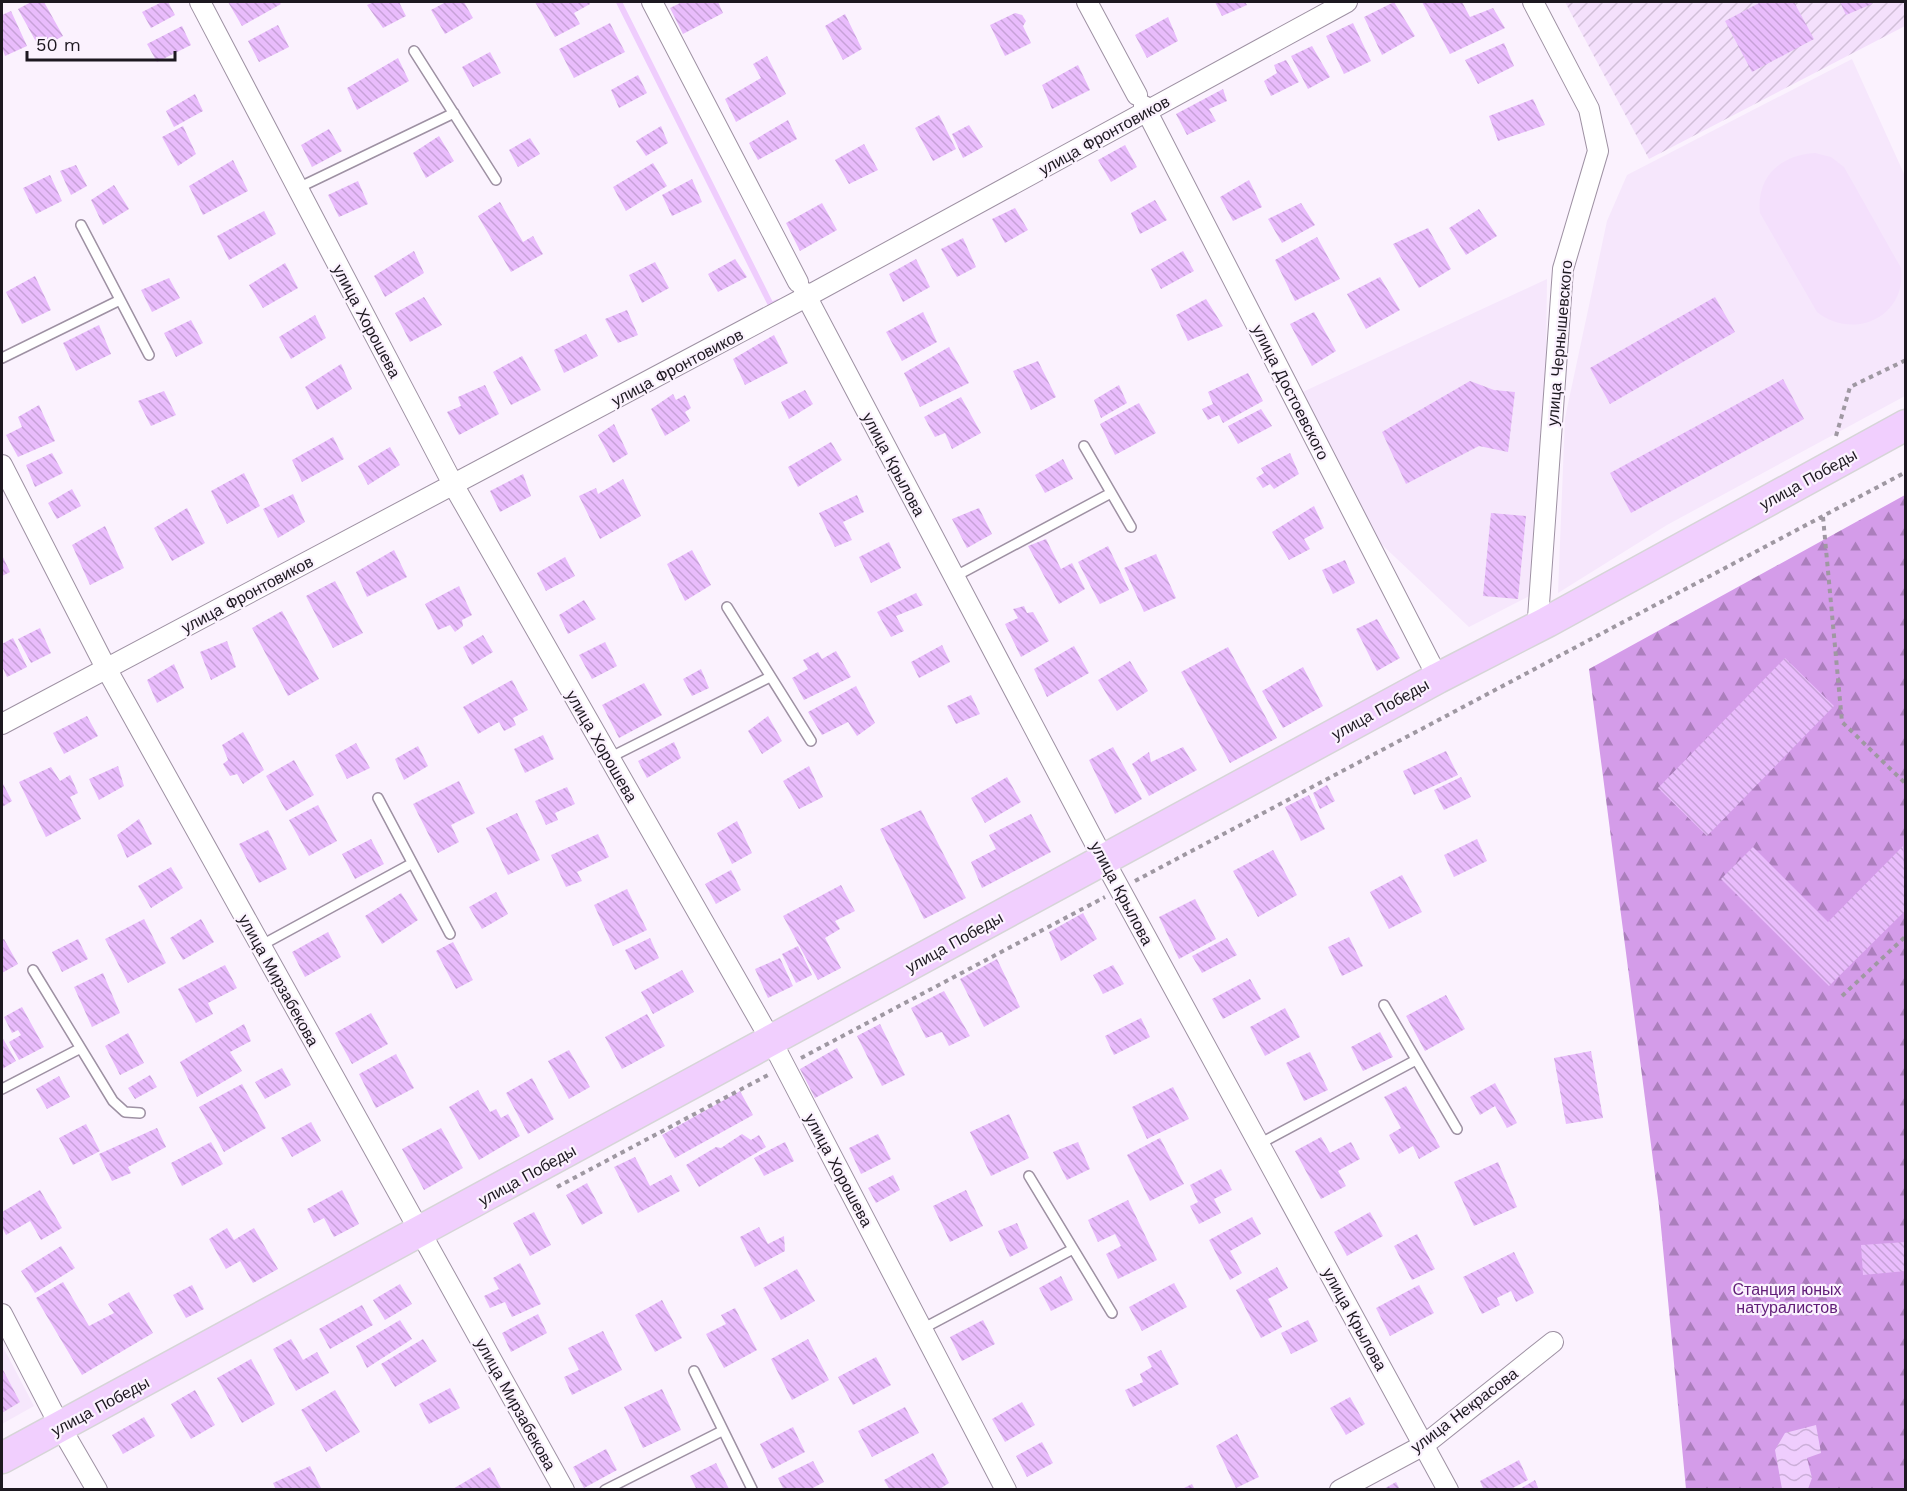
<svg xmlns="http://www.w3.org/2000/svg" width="1907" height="1491" font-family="'Work Sans',sans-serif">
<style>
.built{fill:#f6e7fc}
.grass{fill:#f4e0fc}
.forest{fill:url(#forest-firs)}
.garden{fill:url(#garden-furrows)}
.water{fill:url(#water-waves)}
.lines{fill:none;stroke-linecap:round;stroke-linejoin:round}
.stream{stroke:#efcdfd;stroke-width:6}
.building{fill:url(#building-back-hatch)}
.service-casing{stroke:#9e91a3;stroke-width:12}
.minor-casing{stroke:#9e91a3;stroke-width:22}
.primary-casing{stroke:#d6d5d7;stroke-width:33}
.path{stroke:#9f98a2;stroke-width:4;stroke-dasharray:4.5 4.5;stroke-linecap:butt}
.service{stroke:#fff;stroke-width:9}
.minor{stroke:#fff;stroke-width:20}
.primary{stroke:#f1cffe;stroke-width:30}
.labels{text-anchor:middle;stroke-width:4.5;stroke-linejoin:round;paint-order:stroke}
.street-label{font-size:16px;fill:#1d1820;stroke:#fbf2fe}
.park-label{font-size:16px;fill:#601c77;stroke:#fbf2fe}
</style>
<defs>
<pattern id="forest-firs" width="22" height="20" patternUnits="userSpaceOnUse" patternTransform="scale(1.5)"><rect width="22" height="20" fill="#d49ce9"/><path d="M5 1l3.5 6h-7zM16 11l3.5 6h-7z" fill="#ab7ebc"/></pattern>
<pattern id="garden-furrows" width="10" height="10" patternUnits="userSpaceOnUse" patternTransform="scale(1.5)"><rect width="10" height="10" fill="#f4e0fc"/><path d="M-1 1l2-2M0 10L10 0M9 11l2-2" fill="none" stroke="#d1bfd8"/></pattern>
<pattern id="water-waves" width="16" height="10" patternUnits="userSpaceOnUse" patternTransform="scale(1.5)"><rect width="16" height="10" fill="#efcdfd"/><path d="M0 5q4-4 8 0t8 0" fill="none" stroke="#ccafd9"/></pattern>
<pattern id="building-back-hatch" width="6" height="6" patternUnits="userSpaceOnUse" patternTransform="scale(1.5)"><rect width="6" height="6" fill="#e9bcfc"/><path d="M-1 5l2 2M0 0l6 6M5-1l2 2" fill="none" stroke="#c7a1d8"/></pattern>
</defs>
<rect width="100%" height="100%" fill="#fbf2fe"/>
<path class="built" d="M1852 59 1905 176V396L1667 525 1558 593 1565 418 1607 221 1627 175Z
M1547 279 1543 589 1469 627 1359 523 1294 396Z
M2 1345 34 1406 2 1424Z"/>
<path class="grass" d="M1815 153 1831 157 1844 167 1901 268C1907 317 1853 341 1817 312L1760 213C1756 176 1781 155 1815 153Z"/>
<path class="forest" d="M1905 495V1489H1686L1659 1206 1589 669Z"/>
<path class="garden" d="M1565 2H1905V26L1649 159Z"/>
<path class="water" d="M1816 1425 1821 1453 1807 1458 1812 1478 1808 1489H1782L1775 1450 1785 1433Z"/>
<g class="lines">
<path class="stream" d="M619 2 771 305 778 302"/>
</g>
<path class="building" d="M31 2H44L63 36 40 49 18 9Z
M162 2H168L175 15 151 28 142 12Z
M228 2H279L281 4 242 26Z
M374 2H399L406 16 383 28 367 5Z
M446 2H464L473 18 445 34 431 10Z
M535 2H589L590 4 574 13 580 24 555 37Z
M682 2H718L723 13 683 34 670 8Z
M1215 2H1245L1247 5 1222 16Z
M1394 2 1415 36 1382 55 1364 17Z
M1422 2H1462L1470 17 1493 8 1505 28 1450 54Z
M1761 2H1794L1814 39 1752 72 1725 21Z
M1840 2H1871L1872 4 1846 15Z
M11 11 27 46 5 56 2 47V15Z
M1015 13 1022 15 1026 21 1023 26 1031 43 1005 56 990 25Z
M845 14 862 49 843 60 825 26Z
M1168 17 1178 41 1147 58 1135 35Z
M610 23 625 52 574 78 559 49Z
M1353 23 1371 61 1344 74 1326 36Z
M278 25 289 47 259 62 248 41Z
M182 26 191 45 157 62 147 44Z
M1504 43 1514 66 1478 84 1465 60Z
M1312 46 1330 77 1308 89 1291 56Z
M490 52 501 73 473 87 462 67Z
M767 56 786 94 736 122 725 99 761 78 753 64Z
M398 58 409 81 357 110 347 88Z
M1286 60 1299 82 1271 96 1264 81 1277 73 1274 65Z
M1078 65 1090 90 1052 109 1042 85Z
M638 75 647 93 619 108 611 90Z
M1223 89 1227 101 1209 109 1216 121 1187 135 1176 114Z
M195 94 203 111 174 127 166 111Z
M1533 99 1545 125 1498 141 1489 116Z
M939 115 956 149 933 161 915 128Z
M788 120 797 139 758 160 749 143Z
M969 125 983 147 963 158 952 134Z
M183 126 196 154 178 166 162 137Z
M661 126 668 143 646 156 636 141Z
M329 129 342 151 312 167 301 145Z
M439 136 454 161 426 178 413 153Z
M530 138 540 154 518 167 509 150Z
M864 144 878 170 849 184 835 160Z
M1125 145 1137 167 1111 182 1098 160Z
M233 160 248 191 203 215 189 186Z
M653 163 667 186 626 211 613 187Z
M76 165 87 186 71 195 60 171Z
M50 175 62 201 36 214 23 188Z
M692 179 702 202 672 216 662 195Z
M1249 180 1262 207 1233 221 1220 197Z
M358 181 368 204 339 217 328 195Z
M114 185 129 209 103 225 91 200Z
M1155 200 1167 220 1140 234 1131 213Z
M500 202 523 242 533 236 543 254 511 272 478 216Z
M822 203 837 230 800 251 786 223Z
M1301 203 1315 225 1282 243 1268 219Z
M1015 208 1028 230 1005 243 992 219Z
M1479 209 1497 236 1466 255 1449 228Z
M264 211 276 234 229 260 217 236Z
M1428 228 1451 269 1419 288 1393 244Z
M1317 237 1340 279 1295 301 1275 260Z
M963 238 976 267 957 277 941 249Z
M414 251 424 273 385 297 374 276Z
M1183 251 1194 271 1161 289 1151 269Z
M735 259 747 277 718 292 708 274Z
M916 259 930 287 903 302 889 274Z
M655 262 669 288 642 303 629 275Z
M285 263 298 288 263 308 249 285Z
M35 276 51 310 22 324 6 292Z
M1380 277 1400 310 1366 329 1347 294Z
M169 278 180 298 152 312 141 290Z
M424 297 442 325 410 342 395 313Z
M1715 297 1735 332 1610 404 1590 368Z
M1206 299 1223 326 1188 341 1176 315Z
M627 310 638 335 618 343 605 319Z
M923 312 937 342 902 361 886 332Z
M1314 312 1336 351 1312 366 1290 324Z
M315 315 326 338 291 359 279 337Z
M191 320 203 343 176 357 164 333Z
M99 325 111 354 76 371 63 343Z
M586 334 598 356 564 373 554 350Z
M774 335 788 363 745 385 733 359Z
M949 347 969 383 920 407 904 373Z
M522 356 541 390 511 405 493 372Z
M1038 361 1056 397 1031 410 1013 371Z
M341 364 352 389 317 410 305 387Z
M1248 373 1263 401 1223 423 1219 415 1208 420 1202 409 1213 404 1208 392Z
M1783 379 1804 419 1631 513 1610 473Z
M1470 381 1494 390 1515 392 1508 452 1479 446 1406 484 1382 432Z
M485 385 499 414 459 435 447 412 461 406 458 397Z
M1119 385 1127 403 1101 418 1094 400Z
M805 390 813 404 789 419 781 402Z
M164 391 176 415 151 426 138 401Z
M673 394 676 400 685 395 691 408 685 412 690 421 665 436 651 409Z
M961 397 981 433 952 449 945 433 935 437 924 417Z
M1139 403 1156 433 1115 455 1100 424Z
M39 405 55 441 18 457 6 435 22 427 18 417Z
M1261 409 1272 426 1238 444 1228 426Z
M614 424 628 454 613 463 598 435Z
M333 437 344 459 302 482 292 460Z
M831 442 842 460 798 487 788 467Z
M390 447 400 465 368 485 358 466Z
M52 453 63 473 35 487 26 465Z
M1290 453 1299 474 1274 489 1270 484 1263 488 1256 478 1264 473 1261 468Z
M1063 459 1073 479 1045 493 1035 475Z
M244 473 260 506 227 524 211 491Z
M523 474 531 496 500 512 490 491Z
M623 479 641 516 600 539 579 496 596 488 598 494Z
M72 489 81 506 57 519 48 503Z
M293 494 305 522 278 538 263 509Z
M857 495 864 512 843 522 852 540 835 547 819 513Z
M1314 506 1324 528 1304 539 1310 549 1289 560 1272 532Z
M187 508 205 543 172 561 154 528Z
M979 508 992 534 967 548 952 519Z
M1491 513 1526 516 1518 599 1483 596Z
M105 526 124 568 90 585 72 545Z
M1046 539 1061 569 1072 563 1085 589 1059 604 1028 546Z
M889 542 901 568 871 583 859 557Z
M1108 546 1129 590 1100 604 1078 562Z
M394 550 407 577 367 597 356 572Z
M692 550 711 585 685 601 667 564Z
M1156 554 1176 598 1144 612 1124 568Z
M2 555 10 572 2 576Z
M565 557 575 576 546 591 537 573Z
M1345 560 1355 583 1333 594 1322 570Z
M335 581 363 633 333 648 306 596Z
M459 586 472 615 462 620 463 626 455 632 450 625 438 630 425 604Z
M916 593 923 605 896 616 904 631 891 637 877 612Z
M584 600 596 619 568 634 559 615Z
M1024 606 1027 613 1033 612 1049 641 1021 657 1005 624 1018 618 1013 609Z
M282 611 319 679 288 696 252 628Z
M1377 619 1400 658 1377 671 1356 629Z
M40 628 51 653 31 663 18 639Z
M483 635 493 652 472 665 463 647Z
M13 638 27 667 7 677 2 666V644Z
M227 641 236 667 211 680 200 652Z
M605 642 617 666 592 679 579 655Z
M942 645 950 662 919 678 911 662Z
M1074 646 1089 673 1047 697 1034 669Z
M1228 647 1277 738 1230 763 1181 672Z
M836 651 851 677 804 700 792 678 808 669 803 660 818 652 822 659Z
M1785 658 1834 706 1707 836 1658 788Z
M1130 661 1148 691 1117 711 1098 680Z
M174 664 184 688 157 703 147 680Z
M1303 667 1323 706 1283 728 1262 691Z
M701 669 709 688 692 696 683 679Z
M512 680 528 710 513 718 516 725 504 731 499 722 478 734 463 707Z
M644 683 662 715 619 738 602 705Z
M856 686 875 723 857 736 848 722 822 735 808 712Z
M971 695 980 714 956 724 947 706Z
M87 716 98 736 64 754 53 733Z
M768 716 782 741 762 754 748 731Z
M243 732 264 770 243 784 237 774 230 776 223 764 228 760 222 745Z
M543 735 554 759 525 773 514 749Z
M674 742 681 758 647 778 638 761Z
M356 743 370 768 347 779 335 755Z
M418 746 428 766 404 780 395 759Z
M1113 747 1142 799 1115 814 1089 760Z
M1183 747 1197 770 1149 796 1132 764 1149 752 1151 762Z
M1446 751 1458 775 1414 795 1403 771Z
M294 760 314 795 286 811 266 776Z
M118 766 124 786 99 800 89 779Z
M809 766 823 797 799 809 783 781Z
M51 767 60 781 70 775 78 793 70 797 81 819 46 837 19 782Z
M1007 777 1021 802 985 823 971 798Z
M1461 777 1471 797 1444 810 1434 790Z
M459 781 475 813 451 825 459 842 438 853 413 804Z
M2 782 12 801 2 807Z
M1327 785 1335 801 1320 809 1313 793Z
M567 787 575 804 555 813 558 820 546 825 535 801Z
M1309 795 1325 829 1301 841 1285 807Z
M318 805 337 841 309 856 289 820Z
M921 810 966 898 924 919 880 829Z
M517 813 540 860 508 875 486 828Z
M1031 814 1051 852 982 888 971 862 996 849 989 835Z
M139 819 152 844 127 858 117 835Z
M737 821 752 853 732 864 717 833Z
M268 830 287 869 259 883 239 844Z
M598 834 609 857 577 872 582 881 566 887 551 855Z
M371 839 384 864 355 879 342 854Z
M1477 839 1487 861 1454 877 1444 855Z
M1903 846 1906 910 1829 986 1721 879 1753 847 1828 922Z
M1273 850 1297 895 1258 917 1233 871Z
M171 867 183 888 151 908 138 886Z
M731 870 741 890 716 904 705 884Z
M1402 875 1422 912 1389 929 1370 892Z
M841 885 855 911 835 921 840 929 825 938 841 968 818 980 783 916Z
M627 889 647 930 613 946 594 905Z
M496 892 508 914 482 929 469 907Z
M401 893 418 920 382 944 365 916Z
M1195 899 1216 939 1179 959 1159 917Z
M1083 913 1097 939 1061 961 1049 932Z
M144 919 166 963 128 983 105 939Z
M201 919 214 942 183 960 170 938Z
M328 932 341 957 305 977 292 952Z
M1349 937 1363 966 1342 976 1328 947Z
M650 938 659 958 635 970 625 950Z
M1227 938 1237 955 1202 973 1192 956Z
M4 939 18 964 2 973V940Z
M78 939 88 959 62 972 52 952Z
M453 942 473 980 456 989 436 951Z
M798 946 812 975 796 983 782 954Z
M780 958 793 986 768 998 755 969Z
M997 959 1020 1007 984 1027 960 979Z
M225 965 237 988 208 1003 213 1014 196 1023 178 989Z
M1113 965 1124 984 1103 994 1093 975Z
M682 970 694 992 653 1014 641 992Z
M103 973 120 1013 92 1027 74 987Z
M1250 979 1261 999 1223 1019 1212 999Z
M944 991 970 1036 949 1046 942 1032 926 1038 911 1008Z
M1446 995 1465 1029 1425 1051 1406 1016Z
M22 1007 44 1047 19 1060 9 1042 21 1035 18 1030 12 1033 4 1017Z
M1285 1008 1300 1037 1265 1056 1250 1027Z
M371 1013 388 1044 352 1064 335 1033Z
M647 1014 665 1046 622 1069 605 1037Z
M1141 1018 1150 1037 1114 1055 1105 1036Z
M244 1024 251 1041 230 1052 242 1071 197 1097 180 1062Z
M880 1024 905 1075 882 1086 857 1036Z
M1380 1032 1393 1057 1363 1071 1351 1047Z
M128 1033 144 1063 120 1075 105 1046Z
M2 1037 16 1061 2 1069Z
M837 1048 853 1078 815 1098 800 1069Z
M569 1050 590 1087 569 1099 548 1061Z
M1591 1051 1603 1118 1566 1124 1554 1058Z
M1310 1052 1328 1090 1304 1101 1286 1063Z
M396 1054 414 1088 376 1108 359 1074Z
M282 1068 291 1085 265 1099 255 1082Z
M150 1075 157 1087 135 1099 128 1088Z
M59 1076 70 1097 47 1109 36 1089Z
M532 1078 554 1119 528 1134 506 1093Z
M1495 1083 1517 1123 1507 1128 1495 1106 1480 1115 1470 1097Z
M242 1084 266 1128 224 1152 199 1107Z
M1406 1086 1440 1147 1419 1159 1413 1146 1399 1154 1389 1135 1401 1128 1384 1097Z
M1173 1087 1189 1119 1147 1139 1132 1107Z
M478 1090 490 1112 496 1109 501 1118 508 1114 520 1136 479 1160 449 1107Z
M740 1091 753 1115 675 1158 662 1135Z
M1009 1114 1029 1158 991 1176 970 1132Z
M311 1122 321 1141 292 1157 281 1138Z
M86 1124 100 1151 73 1165 59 1138Z
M157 1128 166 1147 128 1167 131 1173 112 1181 99 1154Z
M441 1128 463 1168 424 1190 402 1149Z
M742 1134 751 1140 759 1135 766 1147 699 1187 686 1165 716 1147 721 1148Z
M878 1134 891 1159 861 1174 849 1148Z
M1321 1137 1330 1153 1351 1142 1360 1159 1338 1171 1346 1186 1321 1199 1295 1151Z
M1160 1138 1184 1184 1150 1201 1127 1155Z
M211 1142 223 1164 182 1186 171 1163Z
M785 1142 794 1161 764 1176 754 1158Z
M1078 1142 1090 1169 1067 1180 1053 1152Z
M635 1157 650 1186 671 1175 680 1191 638 1213 614 1167Z
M1498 1162 1517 1207 1474 1226 1454 1182Z
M1221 1169 1232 1190 1214 1199 1221 1213 1199 1224 1190 1206 1198 1202 1190 1185Z
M893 1175 900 1190 876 1203 868 1188Z
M587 1183 603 1213 582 1225 566 1195Z
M40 1190 62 1228 41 1240 30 1221 6 1235 2 1227V1212Z
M342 1190 359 1224 334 1237 324 1218 314 1223 307 1209Z
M966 1190 983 1226 950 1242 933 1206Z
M1128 1200 1157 1260 1118 1279 1106 1254 1121 1246 1115 1234 1098 1242 1088 1220Z
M534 1212 551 1245 530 1256 513 1223Z
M1370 1212 1383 1236 1347 1256 1334 1232Z
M1252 1217 1261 1234 1230 1251 1242 1273 1230 1280 1209 1240Z
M1017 1223 1028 1248 1010 1257 998 1231Z
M759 1227 768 1244 784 1236 785 1251 755 1267 740 1237Z
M227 1228 234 1240 254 1228 278 1269 253 1283 240 1261 226 1269 209 1239Z
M1417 1234 1435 1269 1412 1280 1394 1246Z
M1906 1242V1271L1863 1275 1861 1245Z
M61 1246 75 1268 35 1293 21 1271Z
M1514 1252 1534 1293 1516 1302 1511 1291 1497 1298 1500 1305 1482 1314 1463 1277Z
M520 1263 541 1304 512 1317 505 1302 490 1308 484 1296 499 1289 493 1278Z
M1277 1267 1288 1288 1268 1299 1282 1327 1261 1338 1236 1290Z
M797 1269 815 1301 781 1320 763 1288Z
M1061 1276 1073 1300 1051 1311 1039 1288Z
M63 1282 89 1326 114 1313 108 1304 129 1292 153 1333 82 1375 36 1298Z
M1174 1283 1187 1307 1142 1331 1129 1307Z
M400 1284 412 1304 385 1320 373 1300Z
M192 1285 204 1309 186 1318 173 1295Z
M1419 1285 1434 1313 1390 1336 1376 1308Z
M662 1300 682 1338 655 1352 635 1315Z
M362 1305 373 1325 330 1349 319 1329Z
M735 1308 757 1350 724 1368 706 1334 726 1324 721 1315Z
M538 1314 547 1333 511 1352 502 1333Z
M400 1320 412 1339 367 1368 356 1346Z
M983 1320 995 1344 962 1361 950 1337Z
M1308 1320 1318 1341 1291 1354 1281 1333Z
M603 1331 622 1370 572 1395 564 1377 579 1370 568 1348Z
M291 1339 303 1360 317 1352 329 1373 296 1391 273 1349Z
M423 1339 437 1361 395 1387 381 1364Z
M808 1339 829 1380 792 1400 771 1359Z
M1161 1350 1179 1384 1133 1407 1125 1390 1143 1382 1140 1374 1152 1367 1147 1357Z
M876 1357 891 1385 853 1405 838 1377Z
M251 1359 275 1404 242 1423 217 1378Z
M2 1368 20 1402 2 1413Z
M450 1388 460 1408 429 1424 419 1404Z
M662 1389 681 1430 643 1448 624 1407Z
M195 1390 215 1425 191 1439 171 1404Z
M335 1390 360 1432 326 1452 301 1410Z
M1350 1397 1365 1424 1346 1435 1330 1408Z
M1022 1402 1035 1425 1005 1442 992 1419Z
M905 1407 919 1433 872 1457 858 1431Z
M144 1417 155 1436 123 1454 112 1435Z
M793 1427 805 1452 772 1469 760 1444Z
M1237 1434 1259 1477 1236 1488 1216 1446Z
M1042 1442 1053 1463 1027 1477 1016 1456Z
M606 1449 617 1470 584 1488 573 1467Z
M933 1453 949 1483 938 1490H890L884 1480Z
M1519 1460 1528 1480 1509 1490H1484L1480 1481Z
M813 1461 824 1482 809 1490H784L778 1478Z
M716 1463 729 1489 697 1490 690 1476Z
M310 1466 322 1490H276L273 1483Z
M490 1467 501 1488 451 1490Z
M1535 1480 1539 1490H1518Z
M1396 1482 1400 1490H1382Z
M1192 1484 1195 1490H1180Z"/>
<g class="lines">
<g class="service-casing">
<path id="service" d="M414 51 496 180
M298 188 454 113
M81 225 149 355
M2 358 120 300
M1084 446 1131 527
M954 577 1111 493
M727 607 811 741
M609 758 770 677
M378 798 450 934
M260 946 411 864
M33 970 113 1101 125 1112 140 1113
M1384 1005 1457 1129
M2 1089 79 1049
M1259 1144 1416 1060
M1029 1176 1112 1313
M922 1329 1073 1249
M694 1371 752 1489
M605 1490 722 1431"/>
</g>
<g class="minor-casing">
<path id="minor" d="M200 2 454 486 772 1042 1006 1490
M652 2 798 282
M1087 2 1137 95
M1533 2 1589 109 1598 151 1563 269 1537 632
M1144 106 1438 678
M804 292 1106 864 1448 1490
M2 465 106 668 564 1490
M2 724 806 297 1347 2
M2 1314 61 1428 97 1490
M1340 1490 1424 1445 1553 1342"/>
</g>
<g class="primary-casing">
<path id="primary" d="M2 1458 1438 678 1547 622 1906 425"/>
</g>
<path class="path" d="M1836 436 1850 387 1906 360
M1823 517 1842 722 1906 784
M1135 881 1906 472
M1842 996 1906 936
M801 1058 1105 897
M557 1187 768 1075"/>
<use href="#service" class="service"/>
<use href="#minor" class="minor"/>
<use href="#primary" class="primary"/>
</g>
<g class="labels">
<g class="street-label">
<text transform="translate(1104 135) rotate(-29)" y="6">улица Фронтовиков</text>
<text transform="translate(367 321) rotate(62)" y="6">улица Хорошева</text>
<text transform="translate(1559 343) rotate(-85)" y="6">улица Чернышевского</text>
<text transform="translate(677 367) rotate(-28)" y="6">улица Фронтовиков</text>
<text transform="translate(1291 392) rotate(63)" y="6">улица Достоевского</text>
<text transform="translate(894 464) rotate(62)" y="6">улица Крылова</text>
<text transform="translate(1808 479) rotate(-29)" y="6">улица Победы</text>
<text transform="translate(247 594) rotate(-28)" y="6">улица Фронтовиков</text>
<text transform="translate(1380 709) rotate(-29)" y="6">улица Победы</text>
<text transform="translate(602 746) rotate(60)" y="6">улица Хорошева</text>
<text transform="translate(1122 893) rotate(62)" y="6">улица Крылова</text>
<text transform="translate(954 942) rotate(-29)" y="6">улица Победы</text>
<text transform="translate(279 980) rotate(61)" y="6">улица Мирзабекова</text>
<text transform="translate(839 1170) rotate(62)" y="6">улица Хорошева</text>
<text transform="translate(527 1175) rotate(-29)" y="6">улица Победы</text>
<text transform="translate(1355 1319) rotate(61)" y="6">улица Крылова</text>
<text transform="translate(516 1404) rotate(61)" y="6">улица Мирзабекова</text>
<text transform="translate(100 1406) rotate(-28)" y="6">улица Победы</text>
<text transform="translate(1464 1410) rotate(-37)" y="6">улица Некрасова</text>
</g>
<g class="park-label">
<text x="1787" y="1295">Станция юных<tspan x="1787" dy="18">натуралистов</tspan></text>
</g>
</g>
<rect width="1907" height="1491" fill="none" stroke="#1d1820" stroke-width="6"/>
<path d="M27 51v9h148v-9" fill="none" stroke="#1d1820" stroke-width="3"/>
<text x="36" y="51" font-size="18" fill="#1d1820" stroke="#fbf2fe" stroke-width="4.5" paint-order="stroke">50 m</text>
</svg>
